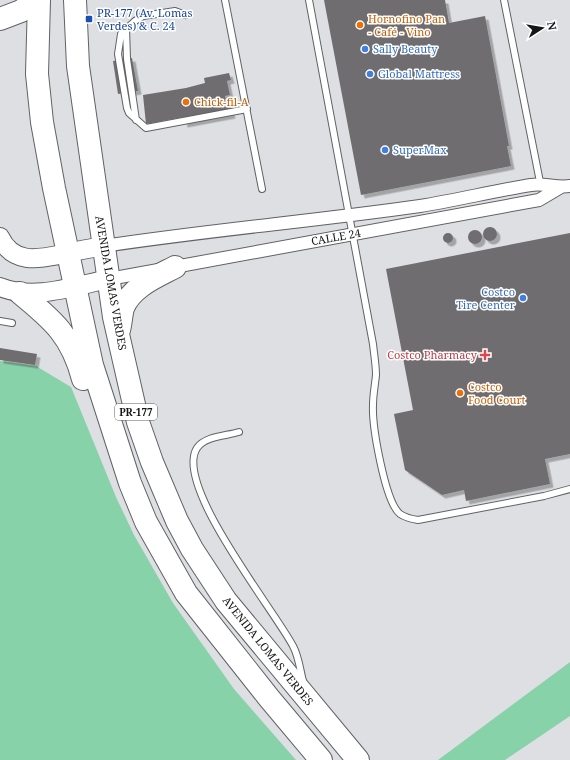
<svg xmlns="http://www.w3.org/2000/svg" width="570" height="760" font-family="'Noto Serif',serif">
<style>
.green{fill:#88d2aa}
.building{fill:#706d6f;filter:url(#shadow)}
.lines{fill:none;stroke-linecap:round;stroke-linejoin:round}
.lane-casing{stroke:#606264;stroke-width:8}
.street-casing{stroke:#606264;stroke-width:14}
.secondary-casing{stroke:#606264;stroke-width:20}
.highway-casing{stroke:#606264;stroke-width:24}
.lane{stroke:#fff;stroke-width:6}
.street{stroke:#fff;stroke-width:12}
.secondary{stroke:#fff;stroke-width:18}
.highway{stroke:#fff;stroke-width:22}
.transit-dot{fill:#1a4fb4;stroke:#fff;stroke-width:1.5}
.food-dot{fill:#e8710a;stroke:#fff;stroke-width:1.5}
.shop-dot{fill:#3f7fe0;stroke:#fff;stroke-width:1.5}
.health-dot{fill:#e0444e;stroke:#fff;stroke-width:1.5}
.labels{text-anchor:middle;stroke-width:3;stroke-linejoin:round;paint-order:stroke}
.shield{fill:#fff;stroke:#5b5c5d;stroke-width:1}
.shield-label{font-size:10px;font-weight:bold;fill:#151617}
.transit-label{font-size:11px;fill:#164399;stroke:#fff;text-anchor:start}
.food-label{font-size:11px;fill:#c56008;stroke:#fff;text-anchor:start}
.shop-label{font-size:11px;fill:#366cbe;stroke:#fff;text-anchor:start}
.street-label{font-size:11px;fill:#151617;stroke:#fff}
.health-label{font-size:11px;fill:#be3a42;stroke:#fff;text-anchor:end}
</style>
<defs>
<filter id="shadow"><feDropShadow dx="3.5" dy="3.5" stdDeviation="0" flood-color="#0004"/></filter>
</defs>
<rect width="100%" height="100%" fill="#dddfe2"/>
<path class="green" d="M0 361 36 366 71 387 116 497 134 535 173 603 234 689 296 760H0Z
M570 662V716L505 760H438Z"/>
<path class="building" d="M324 0H445L449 23 485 16 509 146H507L511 166 361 195Z
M132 58 138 91 118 94 113 61Z
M229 73 231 80 227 81 230 95 225 96 228 108H230L232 115 184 124 183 117 146 124 143 95 186 88 205 83 204 78Z
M483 234a7 7 0 1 1 14 0a7 7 0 1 1-14 0Z
M468 237a7 7 0 1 1 14 0a7 7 0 1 1-14 0Z
M443 238a5 5 0 1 1 10 0a5 5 0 1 1-10 0Z
M570 233V454L545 459 550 484 466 501 464 490 442 495 405 470 394 414 413 410 386 269Z
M0 348 37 354 35 365 0 360Z"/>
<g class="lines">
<g class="lane-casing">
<path id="lane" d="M225 0 262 189
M309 0 373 344C374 354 376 365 376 375 375 385 373 395 373 405 372 426 385 502 400 514 406 518 411 519 418 520L544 496 570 489
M504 0 541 187
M185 15 175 11 143 16 135 21 121 34 118 54 127 108 129 113 146 128 247 109
M126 28 127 59 136 120
M0 321 12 323
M239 432C226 436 205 436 197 448 173 485 275 611 293 646 299 657 300 670 303 681"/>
</g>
<g class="street-casing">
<path id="street" d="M104 246C209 230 315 221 420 206 457 200 494 191 531 185 544 183 557 188 570 186
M109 279 539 200 561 187"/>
</g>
<g class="secondary-casing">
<path id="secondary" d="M0 237C14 267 42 258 68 253 80 250 92 248 104 246
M0 287C35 301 73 286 109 279"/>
</g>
<g class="highway-casing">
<path id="highway" d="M39 0 37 74 42 122 54 188 92 365 130 483 146 522 186 593 269 698 321 760
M75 0 78 66 114 317 138 422 152 462 177 521 192 549 226 601 358 760
M0 19 21 11 37 0
M20 293C53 320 72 336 83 379
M119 330C121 323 121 315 123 308 131 287 156 277 175 267"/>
</g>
<use href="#lane" class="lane"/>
<use href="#street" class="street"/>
<use href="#secondary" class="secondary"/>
<use href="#highway" class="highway"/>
</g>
<rect class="transit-dot" x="85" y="15" width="8" height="8" rx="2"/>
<g class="food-dot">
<circle cx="360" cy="25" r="4"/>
<circle cx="186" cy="102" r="4"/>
<circle cx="460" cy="393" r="4"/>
</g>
<g class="shop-dot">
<circle cx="365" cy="49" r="4"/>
<circle cx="370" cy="74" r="4"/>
<circle cx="385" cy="150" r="4"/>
<circle cx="523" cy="298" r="4"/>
</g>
<path class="health-dot" d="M483 349h4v4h4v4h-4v4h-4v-4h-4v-4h4z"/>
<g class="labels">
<rect class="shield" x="115" y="404" width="42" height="16" rx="3"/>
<g class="shield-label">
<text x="136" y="416">PR-177</text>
</g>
<g class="transit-label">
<text x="97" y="17">PR-177 (Av. Lomas<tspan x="97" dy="13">Verdes) &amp; C. 24</tspan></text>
</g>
<g class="food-label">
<text x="368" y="23">Hornofino Pan<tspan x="368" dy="13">- Café - Vino</tspan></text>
<text x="194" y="106">Chick-fil-A</text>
<text x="468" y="391">Costco<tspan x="468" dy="13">Food Court</tspan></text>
</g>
<g class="shop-label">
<text x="373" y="53">Sally Beauty</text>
<text x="378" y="78">Global Mattress</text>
<text x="393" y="154">SuperMax</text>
<text x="515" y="296" text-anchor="end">Costco<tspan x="515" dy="13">Tire Center</tspan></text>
</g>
<g class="street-label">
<text transform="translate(336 237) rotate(-10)" y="4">CALLE 24</text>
<text transform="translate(111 283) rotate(80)" y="4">AVENIDA LOMAS VERDES</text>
<text transform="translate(268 651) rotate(51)" y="4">AVENIDA LOMAS VERDES</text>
</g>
<g class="health-label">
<text x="477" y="359">Costco Pharmacy</text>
</g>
</g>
<g transform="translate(542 28) rotate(78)" stroke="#ffffff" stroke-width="3" paint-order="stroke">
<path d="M0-3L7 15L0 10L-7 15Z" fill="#151617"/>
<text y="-6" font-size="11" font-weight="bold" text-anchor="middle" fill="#151617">N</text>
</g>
</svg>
